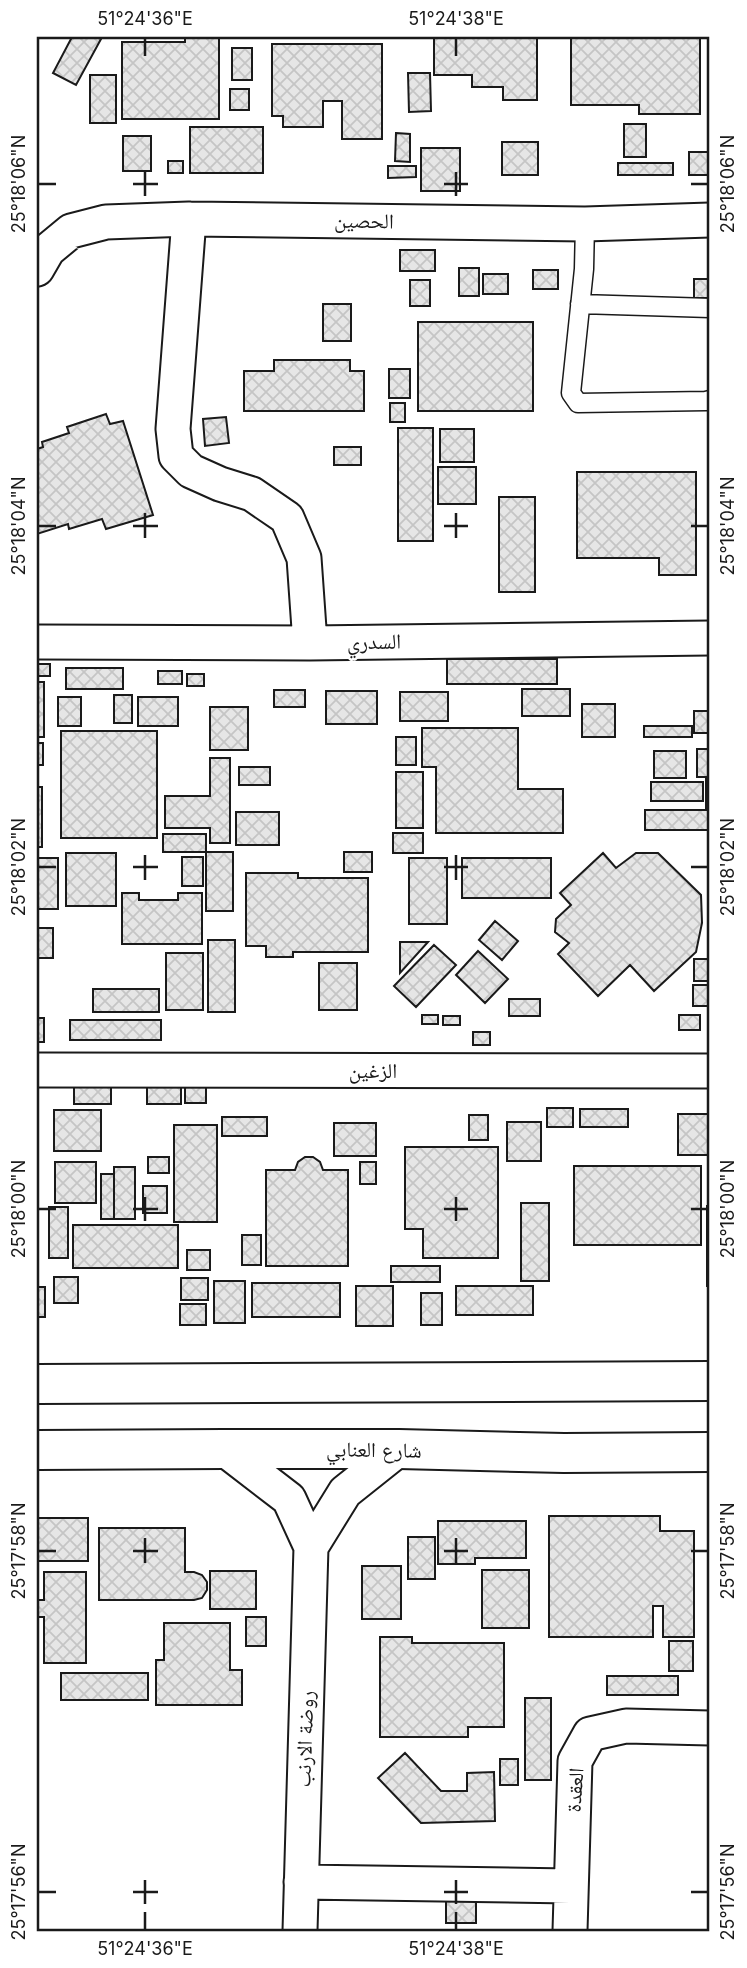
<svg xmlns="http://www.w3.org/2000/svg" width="747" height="1968" font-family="Inter,'Noto Naskh Arabic',sans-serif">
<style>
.building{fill:url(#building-cross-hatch);stroke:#1a1a1a;stroke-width:2}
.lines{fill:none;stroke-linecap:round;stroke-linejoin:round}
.service-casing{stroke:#1a1a1a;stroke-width:21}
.minor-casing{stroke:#1a1a1a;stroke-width:37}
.tertiary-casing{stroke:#1a1a1a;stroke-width:42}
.service{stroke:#fff;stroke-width:18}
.minor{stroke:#fff;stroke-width:33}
.tertiary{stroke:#fff;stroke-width:38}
.ticks{fill:none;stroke:#1a1a1a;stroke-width:2.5}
.labels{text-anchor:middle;stroke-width:5;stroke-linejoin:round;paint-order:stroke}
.street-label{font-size:21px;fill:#1a1a1a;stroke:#fff}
.neatline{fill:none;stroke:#1a1a1a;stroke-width:2.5}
.ticks-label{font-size:18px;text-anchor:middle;fill:#1a1a1a}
</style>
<defs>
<pattern id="building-cross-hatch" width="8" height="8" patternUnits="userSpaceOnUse" patternTransform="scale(1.75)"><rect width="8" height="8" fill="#e6e6e6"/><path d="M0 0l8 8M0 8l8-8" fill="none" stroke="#c5c5c5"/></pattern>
</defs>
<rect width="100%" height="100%" fill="#fff"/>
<path class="building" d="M72 37H96L101 39 76 85 53 73Z
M185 37H219V119H122V42H185Z
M434 37H537V100H503V87H472V75H434Z
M571 37H700V114H639V105H571Z
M272 44H382V139H342V101H323V127H283V116H272Z
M232 48H252V80H232Z
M408 73H430L431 111 409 112Z
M90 75H116V123H90Z
M230 89H249V110H230Z
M624 124H646V157H624Z
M190 127H263V173H190Z
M396 133 410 134V162L395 161Z
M123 136H151V171H123Z
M502 142H538V175H502Z
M421 148H460V191H421Z
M689 152H708V175H689Z
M168 161H183V173H168Z
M618 163H673V175H618Z
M388 166H416V177L388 178Z
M400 250H435V271H400Z
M459 268H479V296H459Z
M533 270H558V289H533Z
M483 274H508V294H483Z
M694 279H710V298H694Z
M410 280H430V306H410Z
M323 304H351V341H323Z
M418 322H533V411H418Z
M274 360H350V371H364V411H244V371H274Z
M389 369H410V398H389Z
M390 403H405V422H390Z
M106 414 110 424 123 421 153 515 106 529 102 519 69 529 68 524 37 534V449L43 447 42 442 69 433 67 427Z
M226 417 229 443 205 446 203 419Z
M398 428H433V541H398Z
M440 429H474V462H440Z
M334 447H361V465H334Z
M438 467H476V504H438Z
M577 472H696V575H659V558H577Z
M499 497H535V592H499Z
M447 659H557V684H447Z
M37 664H50V676H37Z
M66 668H123V689H66Z
M158 671H182V684H158Z
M187 674H204V686H187Z
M37 682H44V737H37Z
M522 689H570V716H522Z
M274 690H305V707H274Z
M326 691H377V724H326Z
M400 692H448V721H400Z
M114 695H132V723H114Z
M58 697H81V726H58Z
M138 697H178V726H138Z
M582 704H615V737H582Z
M210 707H248V750H210Z
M694 711H710V733H694Z
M644 726H692V737H644Z
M422 728H518V789H563V833H436V767H422Z
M61 731H157V838H61Z
M396 737H416V765H396Z
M37 743H43V765H37Z
M697 749H710V830H645V810H706V777H697Z
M654 751H686V778H654Z
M210 758H230V843H210V828H165V796H210Z
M239 767H270V785H239Z
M396 772H423V828H396Z
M651 782H703V801H651Z
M37 787H42V847H37Z
M236 812H279V845H236Z
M393 833H423V853H393Z
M163 834H206V852H163Z
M206 852H233V911H206Z
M344 852H372V872H344Z
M66 853H116V906H66Z
M603 853 616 868 636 853H658L701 895 702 923 696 952 654 991 630 965 598 996 558 954 569 943 555 932 556 919 571 905 560 893Z
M182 857H203V886H182Z
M37 858H58V909H37Z
M409 858H447V924H409Z
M462 858H551V898H462Z
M246 873H298V878H368V952H293V957H266V946H246Z
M122 893H139V900H178V893H202V944H122Z
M495 921 518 941 502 960 479 940Z
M37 928H53V958H37Z
M208 940H235V1012H208Z
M400 942H428L400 973Z
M434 945 456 965 416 1007 394 986Z
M478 951 508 979 485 1003 456 975Z
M166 953H203V1010H166Z
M694 959H710V981H694Z
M319 963H357V1010H319Z
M693 985H710V1006H693Z
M93 989H159V1012H93Z
M509 999H540V1016H509Z
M422 1015H438V1024H422Z
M679 1015H700V1030H679Z
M443 1016H460V1025H443Z
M37 1018H44V1042H37Z
M70 1020H161V1040H70Z
M473 1032H490V1045H473Z
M147 1086H181V1104H147Z
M185 1086H206V1103H185Z
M74 1087H111V1104H74Z
M547 1108H573V1127H547Z
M580 1109H628V1127H580Z
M54 1110H101V1151H54Z
M678 1114H710V1155H678Z
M469 1115H488V1140H469Z
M222 1117H267V1136H222Z
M507 1122H541V1161H507Z
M334 1123H376V1156H334Z
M174 1125H217V1222H174Z
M405 1147H498V1258H423V1229H405Z
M148 1157H169V1173H148Z
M305 1157H313L320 1162 323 1170H348V1266H266V1170H295L298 1162Z
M55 1162H96V1203H55Z
M360 1162H376V1184H360Z
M574 1166H701V1245H574Z
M114 1167H135V1219H114Z
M101 1174H114V1219H101Z
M143 1186H167V1213H143Z
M521 1203H549V1281H521Z
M707 1206H710V1286H707Z
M49 1207H68V1258H49Z
M73 1225H178V1268H73Z
M242 1235H261V1265H242Z
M187 1250H210V1270H187Z
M391 1266H440V1282H391Z
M54 1277H78V1303H54Z
M181 1278H208V1300H181Z
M214 1281H245V1323H214Z
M252 1283H340V1317H252Z
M356 1286H393V1326H356Z
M456 1286H533V1315H456Z
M37 1287H45V1317H37Z
M421 1293H442V1325H421Z
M180 1304H206V1325H180Z
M549 1516H660V1531H694V1637H663V1606H653V1637H549Z
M37 1518H88V1561H37Z
M438 1521H526V1558H475V1564H438Z
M99 1528H185V1572H194L202 1575 207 1582V1590L202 1598 194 1600H99Z
M408 1537H435V1579H408Z
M362 1566H401V1619H362Z
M482 1570H529V1628H482Z
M210 1571H256V1609H210Z
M44 1572H86V1663H44V1617H37V1600H44Z
M246 1617H266V1646H246Z
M164 1623H230V1670H242V1705H156V1660H164Z
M380 1637H412V1643H504V1727H468V1737H380Z
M669 1641H693V1671H669Z
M61 1673H148V1700H61Z
M607 1676H678V1695H607Z
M525 1698H551V1780H525Z
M405 1753 441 1791H467V1773L494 1772 495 1821 421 1823 378 1778Z
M500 1759H518V1785H500Z
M446 1899H476V1923H446Z"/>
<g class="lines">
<g class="service-casing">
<path id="service" d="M585 224 584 269 571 393 578 403 706 401 710 400
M580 304 710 308"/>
</g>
<g class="minor-casing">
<path id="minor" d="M189 219 173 429 176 456 191 471 220 484 252 494 287 518 304 558 310 643
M37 269 48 250 71 231 106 222 189 219 585 224 710 220
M37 642 310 643 710 638
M37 1070 710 1071
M224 1449 289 1499 311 1547 300 1931
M311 1547 345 1492 399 1449
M301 1882 570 1886
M570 1931 575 1761 590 1734 626 1726 710 1728"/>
</g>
<g class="tertiary-casing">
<path id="tertiary" d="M37 1384 710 1381
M37 1450 224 1449H399L564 1453 710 1452"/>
</g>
<use href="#service" class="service"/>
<use href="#minor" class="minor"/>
<use href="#tertiary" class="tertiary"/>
</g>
<path class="ticks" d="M145 38V56M456 38V56M145 172V196M456 172V196M38 184H56M133 184H158M444 184H468M691 184H708M145 513V538M456 513V538M38 526H56M133 526H158M444 526H468M691 526H708M145 855V880M456 855V880M38 867H56M133 867H158M444 867H468M691 867H708M145 1197V1221M456 1197V1221M38 1209H56M133 1209H158M444 1209H468M691 1209H708M145 1538V1563M456 1538V1563M38 1551H56M133 1551H158M444 1551H468M691 1551H708M145 1880V1904M456 1880V1904M38 1892H56M133 1892H158M444 1892H468M691 1892H708M145 1912V1930M456 1912V1930"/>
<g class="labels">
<g class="street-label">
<text transform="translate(364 221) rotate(1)" y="7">الحصين</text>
<text transform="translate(374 642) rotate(-1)" y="7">السدري</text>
<text x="373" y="1078">الزغين</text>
<text transform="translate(374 1450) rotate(1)" y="7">شارع العنابي</text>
<text transform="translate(305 1739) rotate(-88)" y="7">روضة الارنب</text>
<text transform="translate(575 1790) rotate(-86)" y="7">العقدة</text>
</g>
</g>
<rect width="747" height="1968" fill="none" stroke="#ffffff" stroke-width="77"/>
<rect x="38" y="38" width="670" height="1892" class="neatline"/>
<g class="ticks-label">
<text x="145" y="25">51°24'36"E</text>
<text x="456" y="25">51°24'38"E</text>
<text transform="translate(19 184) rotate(-90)" y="6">25°18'06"N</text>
<text transform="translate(728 184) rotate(-90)" y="6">25°18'06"N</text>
<text transform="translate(19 526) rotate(-90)" y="6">25°18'04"N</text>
<text transform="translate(728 526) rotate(-90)" y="6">25°18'04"N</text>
<text transform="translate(19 867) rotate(-90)" y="6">25°18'02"N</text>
<text transform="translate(728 867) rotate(-90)" y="6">25°18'02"N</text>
<text transform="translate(19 1209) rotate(-90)" y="6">25°18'00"N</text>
<text transform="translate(728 1209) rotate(-90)" y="6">25°18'00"N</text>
<text transform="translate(19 1551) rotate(-90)" y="6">25°17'58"N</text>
<text transform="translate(728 1551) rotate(-90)" y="6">25°17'58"N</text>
<text transform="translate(19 1892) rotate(-90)" y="6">25°17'56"N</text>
<text transform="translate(728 1892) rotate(-90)" y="6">25°17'56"N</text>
<text x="145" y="1955">51°24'36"E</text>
<text x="456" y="1955">51°24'38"E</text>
</g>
</svg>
